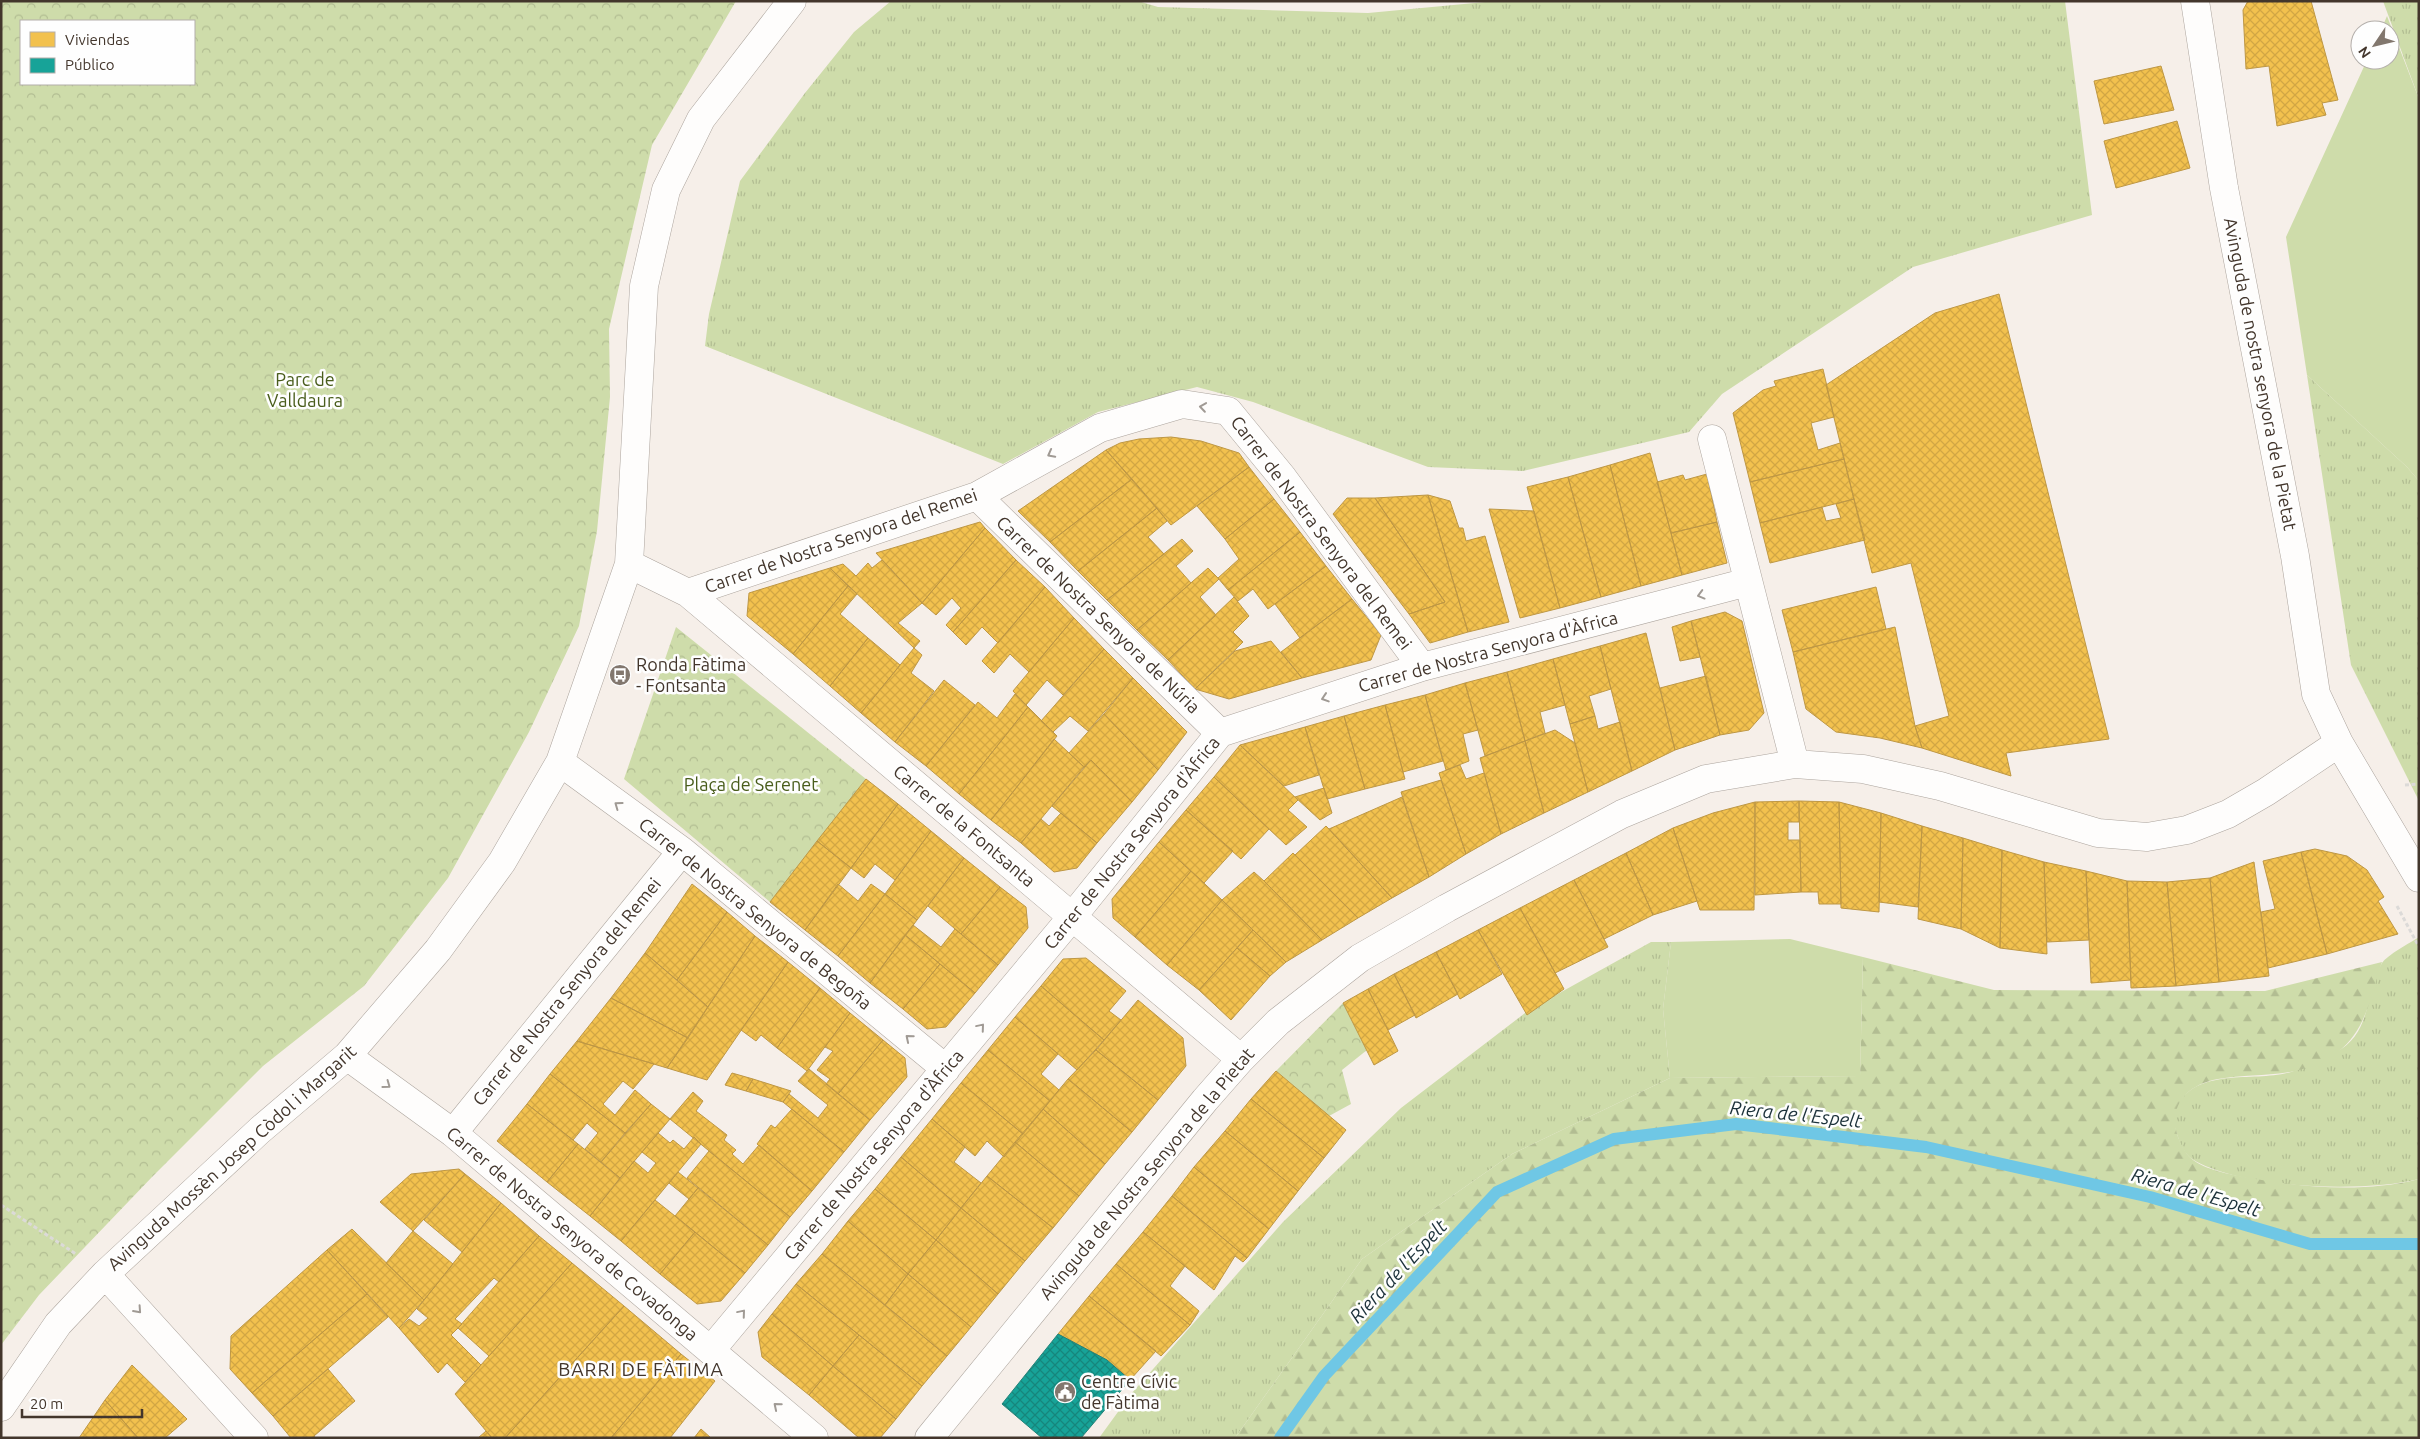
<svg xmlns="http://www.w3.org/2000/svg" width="2420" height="1439" font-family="Ubuntu,sans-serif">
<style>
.grass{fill:url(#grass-tufts)}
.forest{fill:url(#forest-firs)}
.park{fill:url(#park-crowns);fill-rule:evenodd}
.garden{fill:#cedcaa}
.homes{fill:url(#homes-cross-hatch);stroke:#be9744}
.public{fill:url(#public-cross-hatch);stroke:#248278}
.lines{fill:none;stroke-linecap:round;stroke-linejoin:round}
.stream{stroke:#6fc7e5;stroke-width:12}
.street-casing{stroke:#aca49d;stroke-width:29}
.path{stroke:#dcdad8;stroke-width:3;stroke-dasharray:4 2.5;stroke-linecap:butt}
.street{stroke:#fefdfc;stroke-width:28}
.oneway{stroke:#a09a94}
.labels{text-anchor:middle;stroke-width:5;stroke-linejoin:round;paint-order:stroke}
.street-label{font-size:18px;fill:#43362c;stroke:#fefefe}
.park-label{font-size:18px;fill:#495d1c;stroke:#fefefe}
.poi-label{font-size:18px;fill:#43362c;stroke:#fefefe;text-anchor:start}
.water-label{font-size:19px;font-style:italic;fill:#1c313a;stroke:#fefefe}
.neighbourhood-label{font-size:19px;letter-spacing:1px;fill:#43362c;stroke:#fefefe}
</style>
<defs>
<pattern id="grass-tufts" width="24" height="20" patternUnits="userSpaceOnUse" patternTransform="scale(1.25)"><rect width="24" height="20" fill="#cedcaa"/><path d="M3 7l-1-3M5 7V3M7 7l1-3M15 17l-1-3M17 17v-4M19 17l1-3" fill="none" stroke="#b2bd92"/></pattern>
<pattern id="forest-firs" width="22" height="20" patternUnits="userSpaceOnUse" patternTransform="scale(1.25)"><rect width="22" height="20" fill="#cedcaa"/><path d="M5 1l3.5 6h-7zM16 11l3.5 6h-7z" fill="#b2bd92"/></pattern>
<pattern id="park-crowns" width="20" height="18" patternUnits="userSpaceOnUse" patternTransform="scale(1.25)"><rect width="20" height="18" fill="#cedcaa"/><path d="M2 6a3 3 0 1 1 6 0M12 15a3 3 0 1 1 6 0" fill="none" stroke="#b2bd92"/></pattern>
<pattern id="homes-cross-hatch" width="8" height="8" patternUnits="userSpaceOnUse" patternTransform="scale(1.25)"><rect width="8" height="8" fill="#f2c14e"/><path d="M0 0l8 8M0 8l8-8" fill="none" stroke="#d1a644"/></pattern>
<pattern id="public-cross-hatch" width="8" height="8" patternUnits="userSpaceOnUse" patternTransform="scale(1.25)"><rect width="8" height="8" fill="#17a398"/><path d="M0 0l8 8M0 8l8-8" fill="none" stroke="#16867c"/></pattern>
</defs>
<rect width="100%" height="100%" fill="#f6efe9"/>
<path class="grass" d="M891 1H1138L1158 7 1368 13 1496 1H2065L2092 215 1913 267 1722 394 1689 432 1523 471 1428 467 1253 402 1197 387 1098 412 1003 464 705 346 709 314 740 181 805 93 854 32Z
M2383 1H2419V99Z
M2307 375 2407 467 2419 481V801L2351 665Z
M2419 937V1179C2364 1193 2240 1189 2192 1159 2185 1154 2180 1144 2178 1137 2175 1128 2171 1117 2176 1107 2198 1066 2255 1083 2291 1072 2306 1067 2322 1059 2336 1052 2372 1034 2365 992 2382 963 2387 955 2410 943 2419 937Z
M1651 942H1671L1663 1009 1670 1078 1512 1154 1362 1259 1235 1438H1099L1131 1394 1283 1222 1401 1108 1529 1010Z"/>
<path class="forest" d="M1863 957 1994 990 2265 991 2382 962C2371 994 2367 1029 2338 1052 2324 1062 2307 1069 2290 1072 2266 1076 2242 1075 2218 1079 2176 1087 2163 1119 2187 1154 2196 1167 2224 1173 2239 1176 2297 1187 2360 1194 2419 1179V1438H1235L1362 1259 1512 1154 1670 1078 1860 1076Z"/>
<path class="park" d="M1 1H736L652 145 609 329 610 397 597 531 579 626 529 732 448 878 364 986 263 1066 152 1177 39 1295 1 1345ZM21 21H194V84H21Z
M676 627 866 779 770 902 624 779Z
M1343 1003 1367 1050 1342 1070 1351 1104 1329 1116 1276 1071Z"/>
<path class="garden" d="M2387 16 2419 99V481L2407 467 2307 375 2286 237 2367 60H2390V30H2381Z
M1790 939 1863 957 1860 1076 1670 1078 1663 1009 1671 942Z"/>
<path class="homes" d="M2248 1H2311L2338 100 2322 103 2326 115 2277 126 2269 66 2246 69 2243 10Z
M2161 66 2174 110 2104 124 2094 81Z
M2177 121 2190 168 2116 188 2104 141Z
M1999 294 2109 739 2006 753 2011 776 1922 748 1915 726 1949 716 1911 563 1872 573 1826 385 1935 313Z
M1823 369 1834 417 1811 423 1818 450 1840 443 1844 459 1750 482 1733 413 1763 390 1776 386 1774 381Z
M1171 437 1201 441 1239 453 1249 467 1171 525 1106 450 1120 443 1139 439Z
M1106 450 1132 479 1050 542 1018 511Z
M1650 453 1682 575 1641 586 1610 465Z
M1844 459 1854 499 1760 523 1750 482Z
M1610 465 1641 586 1601 597 1568 477Z
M1249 467 1274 499 1225 539 1197 506Z
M1707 474 1717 522 1671 533 1657 482 1683 475 1685 480Z
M1568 477 1601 597 1560 608 1527 487Z
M1132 479 1157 508 1078 571 1050 542Z
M1428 495 1468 632 1430 643 1409 614 1445 602 1375 498Z
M1428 495 1450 501 1459 528H1463L1466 541 1485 536 1509 622 1468 632Z
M1347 498H1375L1445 602 1409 614 1333 514Z
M1274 499 1300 532 1228 590 1218 578 1239 559 1225 539Z
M1854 499 1865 540 1770 563 1760 523 1822 507 1826 521 1841 518 1836 504Z
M1157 508 1167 521 1148 537 1164 554 1107 600 1078 571Z
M1489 509 1534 511 1560 608 1520 618Z
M980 522 985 528 922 603 876 553Z
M1717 522 1727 563 1682 575 1671 533Z
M985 528 1016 560 953 632 946 625 961 608 952 598 936 615 922 603Z
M1300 532 1326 566 1268 609 1253 589 1238 601 1228 590Z
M1182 539 1193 551 1176 566 1191 583 1137 630 1107 600Z
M882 560 922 603 898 623 920 641 914 648 830 568 843 564 856 576 868 563 872 568Z
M1016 560 1045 587 998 643 982 627 966 645 953 632Z
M1326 566 1352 599 1300 638 1275 604Z
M830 568 848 586 793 654 747 616 749 593Z
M1208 568 1219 579 1200 597 1216 615 1168 660 1137 630Z
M848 586 857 594 840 614 868 638 830 686 793 654Z
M1045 587 1074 618 1029 672 1010 654 994 673 982 661Z
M1876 587 1886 629 1793 652 1782 610Z
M1234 597 1249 616 1233 632 1243 642 1195 689 1168 660Z
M1352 599 1381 635 1371 660 1302 678 1281 652Z
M1725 612 1742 621 1764 713 1749 730 1720 735 1691 621Z
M1074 618 1104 649 1063 695 1047 680 1026 705 1013 691Z
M1691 621 1700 657 1680 661 1672 627Z
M1895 627 1915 726 1922 748 1880 738 1836 732 1806 709 1793 652Z
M1646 633 1675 750 1632 771 1600 646Z
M868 638 900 665 861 713 830 686Z
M1271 641 1302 678 1229 699 1195 689 1235 651Z
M1600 646 1611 689 1589 696 1595 716 1570 724 1553 659Z
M914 648 922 655 911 673 934 691 895 742 861 713Z
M1104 649 1133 678 1088 731 1070 716 1053 732 1041 721Z
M1553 659 1565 705 1540 712 1545 733 1525 741 1507 672Z
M1507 672 1525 741 1485 756 1465 683Z
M1706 676 1720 735 1675 750 1660 688Z
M1133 678 1187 732 1158 770 1104 714Z
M944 680 975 705 926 766 895 742Z
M1465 683 1478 730 1463 734 1469 761 1446 770 1425 695Z
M1015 694 1028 707 959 794 926 766 978 702 997 718Z
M1425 695 1443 761 1403 772 1385 705Z
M1385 705 1405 779 1365 789 1344 716Z
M1028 707 1057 736 991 820 959 794Z
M1104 714 1158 770 1132 802 1091 760 1084 767 1069 753Z
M1344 716 1365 789 1327 799 1305 727Z
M1595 716 1598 729 1620 722 1632 771 1588 792 1570 724Z
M1305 727 1319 775 1284 786 1240 745Z
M1555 730 1575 743 1588 792 1544 813 1525 741Z
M1054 739 1084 767 1021 843 991 820Z
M1525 741 1544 813 1501 834 1480 758Z
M1240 745 1298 800 1288 810 1307 827 1286 845 1214 777Z
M1091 760 1132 802 1097 843 1052 806Z
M1460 765 1466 779 1484 773 1501 834 1466 854 1439 773Z
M1214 777 1269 829 1241 859 1186 810Z
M866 779 898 804 851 868 817 841Z
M1441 780 1466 854 1429 877 1401 792Z
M1324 788 1332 813 1320 820 1295 797Z
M1402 797 1429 877 1392 898 1329 829Z
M1799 801V822H1788V840H1800L1801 892 1755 895V802Z
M1799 801 1839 802 1841 904H1819L1818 892H1801Z
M1755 802 1754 910H1700L1673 828 1713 813Z
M1839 802 1881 813 1879 912 1841 908Z
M898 804 931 831 895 880 875 864 864 878 851 868Z
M1186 810 1233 851 1204 883 1159 842Z
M1061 813 1097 843 1077 868 1054 872 1021 843 1041 819 1049 826Z
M1881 813 1922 826 1918 907 1879 902Z
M1326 826 1329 829 1392 898 1358 918 1295 855Z
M1922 826 1963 838 1961 929 1918 919Z
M1673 828 1697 901 1653 915 1626 853Z
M931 831 964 858 917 920 885 894Z
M1963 838 2002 850 2000 948 1961 929Z
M817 841 851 868 805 930 770 902Z
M1159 842 1191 871 1135 937 1113 918 1112 899Z
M2315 849 2347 856 2367 870 2384 897 2378 901 2398 934 2327 954 2301 852Z
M2002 850 2044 862 2047 954 2000 948Z
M2301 852 2327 954 2268 968 2261 912 2275 909 2263 861Z
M1293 853 1358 918 1322 940 1264 881Z
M1626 853 1653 915 1604 939 1574 880Z
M964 858 1000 887 961 934 928 906Z
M2044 862 2086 871 2089 940 2047 942Z
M2254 862 2269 976 2219 982 2210 878Z
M1191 871 1222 900 1167 965 1135 937Z
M2086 871 2127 881 2131 980 2091 983Z
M1254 872 1264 881 1322 940 1286 962 1222 900Z
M2210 878 2219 982 2176 986 2167 882Z
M1574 880 1608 947 1555 973 1520 908Z
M2127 881 2167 882 2176 986 2131 988Z
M692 884 727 912 677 980 645 953Z
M838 884 858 901 871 884 885 894 838 956 805 930Z
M1000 887 1026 907 1028 928 998 965 961 934Z
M885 894 917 920 870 983 838 956Z
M1222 900 1253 930 1199 990 1167 965Z
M1520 908 1564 989 1527 1015 1478 930Z
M727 912 755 936 708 1007 677 980Z
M913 925 941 947 955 929 998 965 975 993 905 935Z
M1253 930 1286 962 1270 976 1237 948Z
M1478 930 1502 974 1460 999 1436 952Z
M905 935 940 964 903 1009 870 983Z
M755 936 788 962 707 1080 667 1068Z
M1237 948 1270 976 1231 1020 1199 990Z
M1436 952 1458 994 1416 1018 1394 974Z
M645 953 708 1007 688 1038 611 998Z
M1086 958 1126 991 1109 1011 1121 1020 1104 1040 1041 986 1063 959Z
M788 962 820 988 777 1048 761 1035 756 1041 741 1030Z
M940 964 975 993 946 1027 927 1029 903 1009Z
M1394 974 1415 1015 1388 1030 1368 989Z
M1041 986 1104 1040 1077 1070 1015 1017Z
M820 988 850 1013 807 1071 777 1048Z
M1368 989 1398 1051 1374 1065 1343 1003Z
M611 998 688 1038 667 1068 577 1041Z
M1138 1000 1183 1038 1186 1066 1158 1100 1096 1050Z
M850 1013 883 1040 838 1094 826 1084 830 1079 817 1070 833 1051 825 1047Z
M1015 1017 1058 1054 1041 1074 1059 1090 1050 1101 988 1050Z
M883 1040 905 1058 907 1077 870 1120 838 1094Z
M577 1041 654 1064 633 1089 623 1081 603 1104 615 1115 635 1090 651 1104 625 1133 550 1074Z
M988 1050 1050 1101 1023 1134 961 1083Z
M1096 1050 1158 1100 1132 1132 1068 1079Z
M809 1069 870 1120 844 1152 783 1102 789 1094 818 1118 828 1105 798 1081Z
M1276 1071 1346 1130 1324 1158 1251 1099Z
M732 1073 753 1079 746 1091 725 1085Z
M550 1074 625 1133 601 1162 585 1149 598 1133 587 1123 573 1140 527 1104Z
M753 1079 791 1091 783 1102 746 1091Z
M1068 1079 1132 1132 1105 1164 1043 1109Z
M961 1083 1023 1134 1004 1157 987 1141 975 1156 932 1119Z
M693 1092 703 1101 696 1111 727 1135 724 1140 736 1150 732 1154 743 1164 759 1145 812 1191 790 1217 670 1119Z
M1251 1099 1324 1158 1298 1191 1225 1131Z
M527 1104 578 1144 547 1182 497 1141Z
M651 1104 670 1119 620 1178 601 1162Z
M792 1109 844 1152 812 1191 757 1144 771 1125 775 1128Z
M1043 1109 1105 1164 1079 1196 1015 1142Z
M932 1119 965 1147 954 1162 981 1183 961 1208 901 1157Z
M1225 1131 1298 1191 1269 1229 1194 1167Z
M658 1133 670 1143 673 1140 684 1149 694 1137 701 1144 621 1241 590 1216 634 1161 648 1173 656 1163 642 1152Z
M1015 1142 1079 1196 1053 1228 987 1176Z
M578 1144 620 1178 590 1216 547 1182Z
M709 1151 790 1217 768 1245 687 1178Z
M901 1157 961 1208 936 1240 875 1189Z
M1194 1167 1269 1229 1247 1258 1172 1196Z
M459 1169 465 1174 413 1231 380 1202 411 1174Z
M678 1172 698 1188 689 1199 669 1183Z
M465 1174 501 1203 462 1252 424 1220Z
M987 1176 1053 1228 1025 1261 961 1208Z
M698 1188 768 1245 745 1273 675 1216Z
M875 1189 936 1240 908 1274 848 1221Z
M1172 1196 1247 1258 1243 1262 1235 1256 1214 1290 1143 1232Z
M655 1200 695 1232 660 1274 621 1241Z
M501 1203 539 1236 499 1282 494 1278 455 1319 462 1324 451 1335 481 1365 465 1382 447 1363 438 1373 399 1328 409 1319 419 1326 428 1318 417 1309Z
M961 1208 1025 1261 998 1294 936 1240Z
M848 1221 908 1274 885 1305 822 1254Z
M352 1229 424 1300 399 1328 327 1250Z
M413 1231 453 1264 424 1300 386 1263Z
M695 1232 745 1273 721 1301 697 1304 660 1274Z
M1143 1232 1185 1266 1170 1286 1199 1311 1190 1325 1116 1264Z
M539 1236 572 1263 489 1356 458 1328Z
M936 1240 998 1294 971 1327 908 1274Z
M327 1250 367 1294 252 1393 230 1369 231 1336Z
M822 1254 947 1356 922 1386 796 1284Z
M572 1263 624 1306 505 1438H492L455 1394Z
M1116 1264 1190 1325 1161 1356 1089 1296Z
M908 1274 971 1327 947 1356 885 1305Z
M796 1284 859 1335 833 1366 772 1314Z
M367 1294 388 1317 273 1416 252 1393Z
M1089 1296 1156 1351 1130 1380 1107 1360 1058 1334Z
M624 1306 681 1354 611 1438H505Z
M772 1314 833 1366 809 1395 762 1357 758 1332Z
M859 1335 922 1386 896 1419 833 1366Z
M681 1354 715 1381 670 1438H611Z
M132 1365 187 1419 165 1438H138L105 1400Z
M833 1366 896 1419 880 1438H859L809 1395Z
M328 1369 355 1401 314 1436 315 1438H291L273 1416Z
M105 1400 138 1438H79Z
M701 1429 711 1438H694Z
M486 1431 492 1438H478Z"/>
<path class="public" d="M1058 1334 1107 1360 1130 1380 1081 1438H1042L1002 1404Z"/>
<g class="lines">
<path class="stream" d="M1280 1438 1324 1376 1497 1192 1614 1139 1736 1124 1926 1147 2150 1197 2310 1244H2419"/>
<g class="street-casing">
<path id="street" d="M2195 1 2224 188 2295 556 2316 694 2339 743 2419 878
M1712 439 1795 764
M977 496 1220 733
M629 564 688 593 1241 1059
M688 593 977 496 1100 428 1182 404 1228 411 1283 478 1422 667
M560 762 682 851 946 1069
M347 1056 453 1133 814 1438
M453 1133 682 851
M105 1274 254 1438
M711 1350 1072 917 1220 733 1422 667 1748 582
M1 1407 58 1324 105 1274 260 1130 347 1056 438 950 502 862 560 762 629 564 644 286 666 190 701 119 792 1
M929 1438 1205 1100 1241 1059 1278 1022 1360 958 1447 908 1622 814 1706 779 1795 764 1863 769 1940 786 2098 833 2147 837 2187 830 2228 814 2266 792 2339 743"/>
</g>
<path class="path" d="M2405 785 2419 784
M2397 906 2419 947
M1 1205 76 1254"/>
<use href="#street" class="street"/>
</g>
<defs><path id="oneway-chevron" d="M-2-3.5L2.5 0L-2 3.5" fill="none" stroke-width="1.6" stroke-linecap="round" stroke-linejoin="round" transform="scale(1.25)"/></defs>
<g class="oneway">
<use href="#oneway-chevron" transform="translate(1203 407) rotate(-172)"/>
<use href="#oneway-chevron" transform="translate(1051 454) rotate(152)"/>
<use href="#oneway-chevron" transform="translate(1701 595) rotate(165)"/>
<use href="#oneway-chevron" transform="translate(1325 698) rotate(162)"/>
<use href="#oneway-chevron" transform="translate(618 805) rotate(-144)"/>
<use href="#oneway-chevron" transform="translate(981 1027) rotate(-50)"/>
<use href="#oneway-chevron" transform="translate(909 1038) rotate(-140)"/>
<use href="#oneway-chevron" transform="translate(387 1085) rotate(36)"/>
<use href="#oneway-chevron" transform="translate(138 1310) rotate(48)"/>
<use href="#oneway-chevron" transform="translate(742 1313) rotate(-50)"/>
<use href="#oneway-chevron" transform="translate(777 1406) rotate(-140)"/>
</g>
<defs>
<g id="bus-disc" transform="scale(1.125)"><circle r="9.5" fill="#82776e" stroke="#fefefe"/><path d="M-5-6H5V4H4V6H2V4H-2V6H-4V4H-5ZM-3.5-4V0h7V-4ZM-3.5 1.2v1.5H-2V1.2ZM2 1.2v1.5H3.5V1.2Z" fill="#fff"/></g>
<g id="civic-disc" transform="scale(1.125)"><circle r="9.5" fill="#82776e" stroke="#fefefe"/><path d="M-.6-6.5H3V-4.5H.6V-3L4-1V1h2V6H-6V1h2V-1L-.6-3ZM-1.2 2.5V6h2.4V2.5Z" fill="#fff"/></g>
</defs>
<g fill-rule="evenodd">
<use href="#bus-disc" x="620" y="675"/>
<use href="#civic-disc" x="1065" y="1392"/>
</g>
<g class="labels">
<g class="street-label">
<text transform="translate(2260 374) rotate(79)" y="6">Avinguda de nostra senyora de la Pietat</text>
<text transform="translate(1321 533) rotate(53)" y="6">Carrer de Nostra Senyora del Remei</text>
<text transform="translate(841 541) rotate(-19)" y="6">Carrer de Nostra Senyora del Remei</text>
<text transform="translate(1098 615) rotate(44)" y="6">Carrer de Nostra Senyora de Núria</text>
<text transform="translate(1488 652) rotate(-15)" y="6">Carrer de Nostra Senyora d'Àfrica</text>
<text transform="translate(964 826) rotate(40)" y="6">Carrer de la Fontsanta</text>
<text transform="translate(1132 843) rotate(-51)" y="6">Carrer de Nostra Senyora d'Àfrica</text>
<text transform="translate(755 914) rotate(39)" y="6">Carrer de Nostra Senyora de Begoña</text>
<text transform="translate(567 992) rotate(-51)" y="6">Carrer de Nostra Senyora del Remei</text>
<text transform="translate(874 1155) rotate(-50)" y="6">Carrer de Nostra Senyora d'Àfrica</text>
<text transform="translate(232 1158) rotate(-42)" y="6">Avinguda Mossèn Josep Còdol i Margarit</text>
<text transform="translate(1147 1174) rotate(-50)" y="6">Avinguda de Nostra Senyora de la Pietat</text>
<text transform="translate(572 1234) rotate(40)" y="6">Carrer de Nostra Senyora de Covadonga</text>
</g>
<g class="park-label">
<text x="305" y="386">Parc de<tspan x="305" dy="21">Valldaura</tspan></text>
<text x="751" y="791">Plaça de Serenet</text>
</g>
<g class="poi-label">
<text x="636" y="671">Ronda Fàtima<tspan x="636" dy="21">- Fontsanta</tspan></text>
<text x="1081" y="1388">Centre Cívic<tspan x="1081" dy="21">de Fàtima</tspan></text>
</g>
<g class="water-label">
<text transform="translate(1796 1114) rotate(6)" y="7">Riera de l'Espelt</text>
<text transform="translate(2196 1192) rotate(16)" y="7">Riera de l'Espelt</text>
<text transform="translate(1398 1271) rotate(-47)" y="7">Riera de l'Espelt</text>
</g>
<g class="neighbourhood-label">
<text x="641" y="1376">BARRI DE FÀTIMA</text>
</g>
</g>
<rect width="2420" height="1439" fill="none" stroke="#43362c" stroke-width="5"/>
<rect x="20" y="20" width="175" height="65" fill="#fefefe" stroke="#b3aeaa"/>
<rect x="30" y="32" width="25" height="15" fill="#f2c14e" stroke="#b3aeaa"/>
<text x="65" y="45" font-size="15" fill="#43362c">Viviendas</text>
<rect x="30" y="58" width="25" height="15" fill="#17a398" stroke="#b3aeaa"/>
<text x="65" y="70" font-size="15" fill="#43362c">Público</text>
<g transform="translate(2375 45) rotate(235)"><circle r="24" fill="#fefefe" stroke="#b3aeaa"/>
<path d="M0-4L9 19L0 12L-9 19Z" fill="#82776e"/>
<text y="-8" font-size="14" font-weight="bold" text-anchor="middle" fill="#43362c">N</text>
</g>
<path d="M22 1409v8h120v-8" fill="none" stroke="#43362c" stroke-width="2.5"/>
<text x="30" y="1409" font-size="15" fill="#43362c" stroke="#fefefe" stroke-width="4" paint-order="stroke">20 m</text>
</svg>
